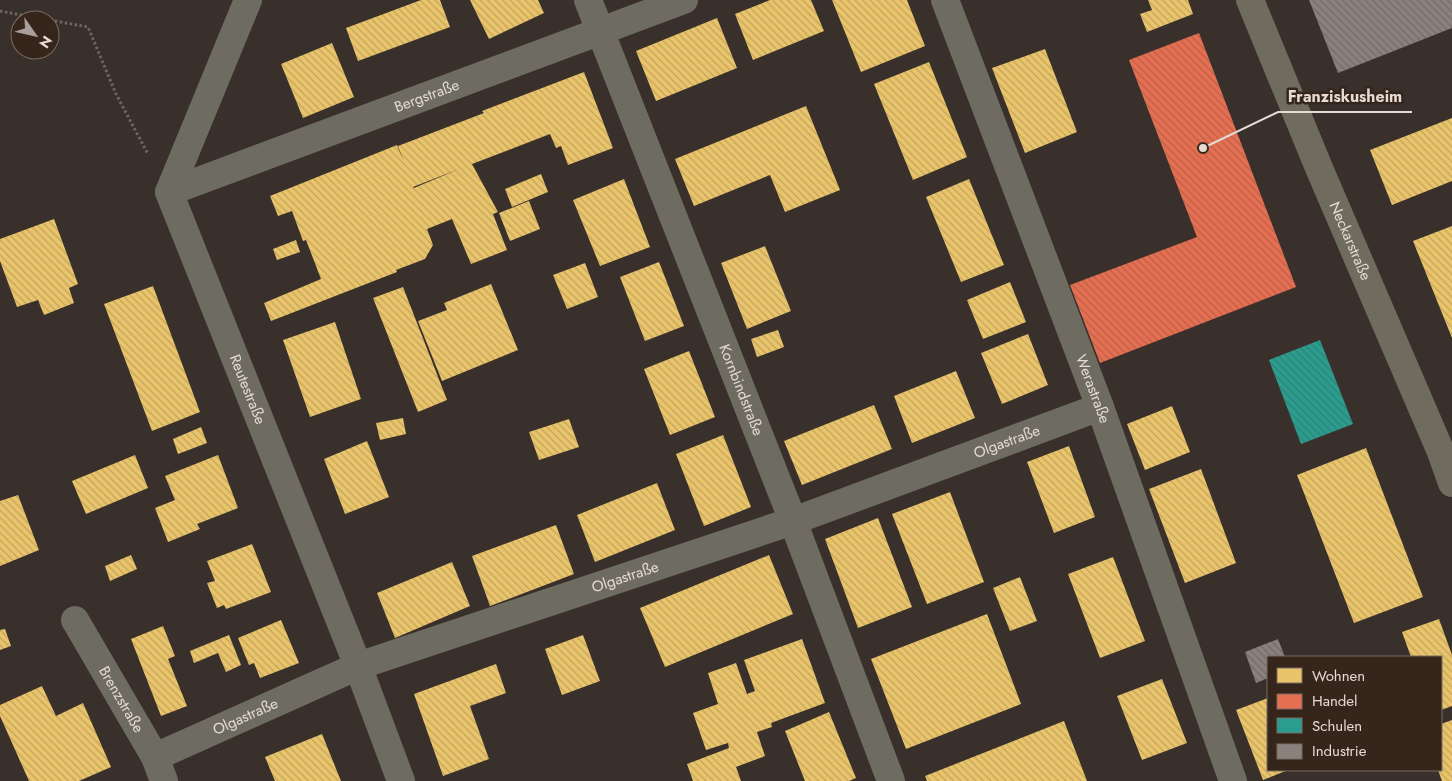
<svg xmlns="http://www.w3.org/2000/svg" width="1452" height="781" font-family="Jost,sans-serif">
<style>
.homes{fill:url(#homes-back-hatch);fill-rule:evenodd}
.shops{fill:url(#shops-back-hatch)}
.schools{fill:url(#schools-back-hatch)}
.industry{fill:url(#industry-back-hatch)}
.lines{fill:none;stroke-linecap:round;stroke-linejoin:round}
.path{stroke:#6c6861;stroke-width:3;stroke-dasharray:2.5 2.5;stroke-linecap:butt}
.minor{stroke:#6e6c61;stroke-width:28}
.major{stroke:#6f6c5f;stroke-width:28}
.labels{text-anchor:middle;stroke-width:5;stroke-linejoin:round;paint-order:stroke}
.street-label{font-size:15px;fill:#e5dad4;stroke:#35251b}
.leader{fill:none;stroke:#e5dad4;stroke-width:2}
.callout-dot{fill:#e5dad4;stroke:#35251b;stroke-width:2}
.callout-label{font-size:16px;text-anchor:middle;font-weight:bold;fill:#e5dad4;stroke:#35251b;stroke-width:5;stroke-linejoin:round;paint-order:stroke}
</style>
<defs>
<pattern id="homes-back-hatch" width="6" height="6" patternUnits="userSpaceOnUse" patternTransform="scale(1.25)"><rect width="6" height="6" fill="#e9c46a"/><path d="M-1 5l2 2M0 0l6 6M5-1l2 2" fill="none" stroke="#c0a360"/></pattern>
<pattern id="shops-back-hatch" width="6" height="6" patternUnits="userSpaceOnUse" patternTransform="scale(1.25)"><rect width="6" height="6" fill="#e76f51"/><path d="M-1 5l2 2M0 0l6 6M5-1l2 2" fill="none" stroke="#b6614c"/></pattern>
<pattern id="schools-back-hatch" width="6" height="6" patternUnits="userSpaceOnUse" patternTransform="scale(1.25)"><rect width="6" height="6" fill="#2a9d8f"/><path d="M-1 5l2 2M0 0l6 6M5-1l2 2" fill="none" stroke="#328177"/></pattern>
<pattern id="industry-back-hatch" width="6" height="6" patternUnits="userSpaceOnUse" patternTransform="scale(1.25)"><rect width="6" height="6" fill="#8a817c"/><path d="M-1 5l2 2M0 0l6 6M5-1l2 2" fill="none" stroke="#726b67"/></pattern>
</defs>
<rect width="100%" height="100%" fill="#39302b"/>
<path class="homes" d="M421 0H440L450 27 358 61 346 28Z
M470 0H538L544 13 489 39Z
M770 0H811L824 31 753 60 735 14Z
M832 0H907L925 46 861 72Z
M1148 0H1188L1193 14 1147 32 1140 14 1152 10Z
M717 18 737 68 656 101 636 51Z
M332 43 354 97 303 118 281 64Z
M1045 49 1077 132 1025 153 992 68Z
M929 62 967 157 913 180 874 84Z
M584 72 613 148 568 165 561 146 556 148 550 134 472 164 498 212 493 214 507 250 471 264 452 219 427 229 433 245 425 259 396 270 397 272 271 321 264 303 321 279 306 240 303 241 292 211 278 216 270 196 397 145 404 162 398 146 484 113 482 111ZM459 169 414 188 413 187Z
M806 106 840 190 785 212 770 175 694 206 675 159Z
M1452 118V181L1392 205 1370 150Z
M541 174 548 192 512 207 505 189Z
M624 179 650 247 600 266 573 200Z
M969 179 1004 265 961 282 926 197Z
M529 201 540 229 510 241 499 213Z
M54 219 78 284 69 288 74 303 44 315 38 300 17 307 0 261V239Z
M1452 226V338L1413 241Z
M296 240 300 252 277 260 273 249Z
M765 246 791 311 747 329 721 263Z
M659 262 684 326 645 341 620 277Z
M585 263 598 297 567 309 553 275Z
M1010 282 1026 322 983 339 967 300Z
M491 284 518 350 442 381 418 321 447 310 444 303Z
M153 286 200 412 152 431 104 304Z
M403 287 447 400 418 412 373 298Z
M335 322 361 399 310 417 283 340Z
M778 330 784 347 757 357 751 339Z
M1028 334 1048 385 1002 404 981 353Z
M689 351 715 417 670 435 644 369Z
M956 371 975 418 912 443 894 396Z
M874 405 892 449 802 485 784 441Z
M1172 406 1190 452 1145 470 1127 424Z
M403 418 406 434 380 440 376 423Z
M569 419 579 447 539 460 529 432Z
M201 427 207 443 178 454 173 439Z
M723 435 751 507 704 526 676 454Z
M367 441 389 497 345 514 324 459Z
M1069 446 1095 517 1054 533 1027 462Z
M1366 448 1423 597 1354 623 1297 475Z
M135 455 148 488 86 514 72 481Z
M218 455 238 508 197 524 200 529 168 542 155 508 175 500 165 476Z
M1201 469 1236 563 1185 583 1149 489Z
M657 483 675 530 595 562 577 515Z
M950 492 984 582 927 604 892 514Z
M18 495 39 550 0 566V501Z
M878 518 912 607 858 628 825 539Z
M556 525 574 574 490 606 472 556Z
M252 544 271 592 226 609 224 605 217 608 207 583 215 581 207 561Z
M131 555 137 569 110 581 105 566Z
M769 555 793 614 665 667 640 608Z
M1113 557 1145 641 1100 658 1068 574Z
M452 562 470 606 395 638 377 593Z
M1020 577 1037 621 1010 631 993 588Z
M987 614 1021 704 906 749 871 659Z
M1439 619 1452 655V706L1441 710V657H1411L1402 632Z
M281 620 299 663 260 678 254 663 249 665 238 638Z
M163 626 175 656 168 659 187 706 161 716 131 639Z
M5 629 11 646 0 650V630Z
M229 635 241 665 226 672 218 653 194 663 190 651Z
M583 635 600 681 562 695 545 649Z
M802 639 825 703 771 723 772 727 757 732 765 756 736 767 741 781H693L687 764 729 748 728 743 706 750 693 713 718 704 708 673 736 663 747 694 755 691 744 660Z
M496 664 506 693 470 706 489 759 443 776 414 694Z
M1162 679 1187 743 1142 760 1117 696Z
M42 686 56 716 83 703 111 767 79 781H29L0 716V705Z
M1268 698V770H1288L1263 780 1236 710Z
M829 712 856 778 849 781H805L785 731Z
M1452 720V781H1442L1438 770H1441V724Z
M1064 721 1087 781H927L925 776Z
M322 734 341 781H275L265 757Z"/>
<path class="shops" d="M1199 33 1296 287 1100 363 1070 285 1197 237 1129 60Z"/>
<path class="schools" d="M1320 340 1353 424 1301 444 1269 360Z"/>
<path class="industry" d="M1309 0H1452V28L1338 73Z
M1278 639 1285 657H1268V678L1256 683 1245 652Z"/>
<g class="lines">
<path class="path" d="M0 11 48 20
M50 20 88 27 116 94 148 154"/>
<g class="minor">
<path id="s1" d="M248 0 169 192 358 666 401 781"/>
<path id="s2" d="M588 0 793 521 891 781"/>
<path id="s3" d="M945 0 1100 407 1233 781"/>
<path id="s4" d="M169 192 684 0"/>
<path id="s5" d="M75 620 155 757 164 781"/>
<path id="s6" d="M155 757 358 666 793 521 1100 407"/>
</g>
<path class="major" id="s7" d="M1250 0 1319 168 1441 452 1452 483"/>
</g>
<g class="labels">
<g class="street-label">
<text dy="5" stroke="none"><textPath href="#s4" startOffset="275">Bergstraße</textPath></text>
<text dy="5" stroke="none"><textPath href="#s7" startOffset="261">Neckarstraße</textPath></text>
<text dy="5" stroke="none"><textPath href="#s3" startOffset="416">Werastraße</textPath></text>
<text dy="5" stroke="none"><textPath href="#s1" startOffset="420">Reutestraße</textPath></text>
<text dy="5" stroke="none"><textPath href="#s2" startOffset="419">Kornbindstraße</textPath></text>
<text dy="5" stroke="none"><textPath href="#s6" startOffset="909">Olgastraße</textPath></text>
<text dy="5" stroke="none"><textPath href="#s6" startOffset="504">Olgastraße</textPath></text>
<text dy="5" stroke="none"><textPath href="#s5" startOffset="92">Brenzstraße</textPath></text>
<text dy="5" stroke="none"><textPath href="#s6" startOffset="99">Olgastraße</textPath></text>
</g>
</g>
<path class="leader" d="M1203 148L1278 112H1412"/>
<circle class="callout-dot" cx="1203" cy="148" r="5"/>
<g class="callout-label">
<text x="1345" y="102">Franziskusheim</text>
</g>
<rect x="1267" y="656" width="175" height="115" fill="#35251b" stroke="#7b6d65"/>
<rect x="1277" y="668" width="25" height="15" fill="#e9c46a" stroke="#7b6d65"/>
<text x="1312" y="681" font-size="15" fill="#e5dad4">Wohnen</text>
<rect x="1277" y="694" width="25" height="15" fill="#e76f51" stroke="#7b6d65"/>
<text x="1312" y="706" font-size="15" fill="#e5dad4">Handel</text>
<rect x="1277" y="718" width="25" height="15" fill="#2a9d8f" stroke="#7b6d65"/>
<text x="1312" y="731" font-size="15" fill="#e5dad4">Schulen</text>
<rect x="1277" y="744" width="25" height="15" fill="#8a817c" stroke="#7b6d65"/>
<text x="1312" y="756" font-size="15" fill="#e5dad4">Industrie</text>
<g transform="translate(35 35) rotate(124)"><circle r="24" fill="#35251b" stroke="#7b6d65"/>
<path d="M0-4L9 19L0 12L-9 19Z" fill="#a99e99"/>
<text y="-8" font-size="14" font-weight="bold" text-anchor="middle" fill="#e5dad4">N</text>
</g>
</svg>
